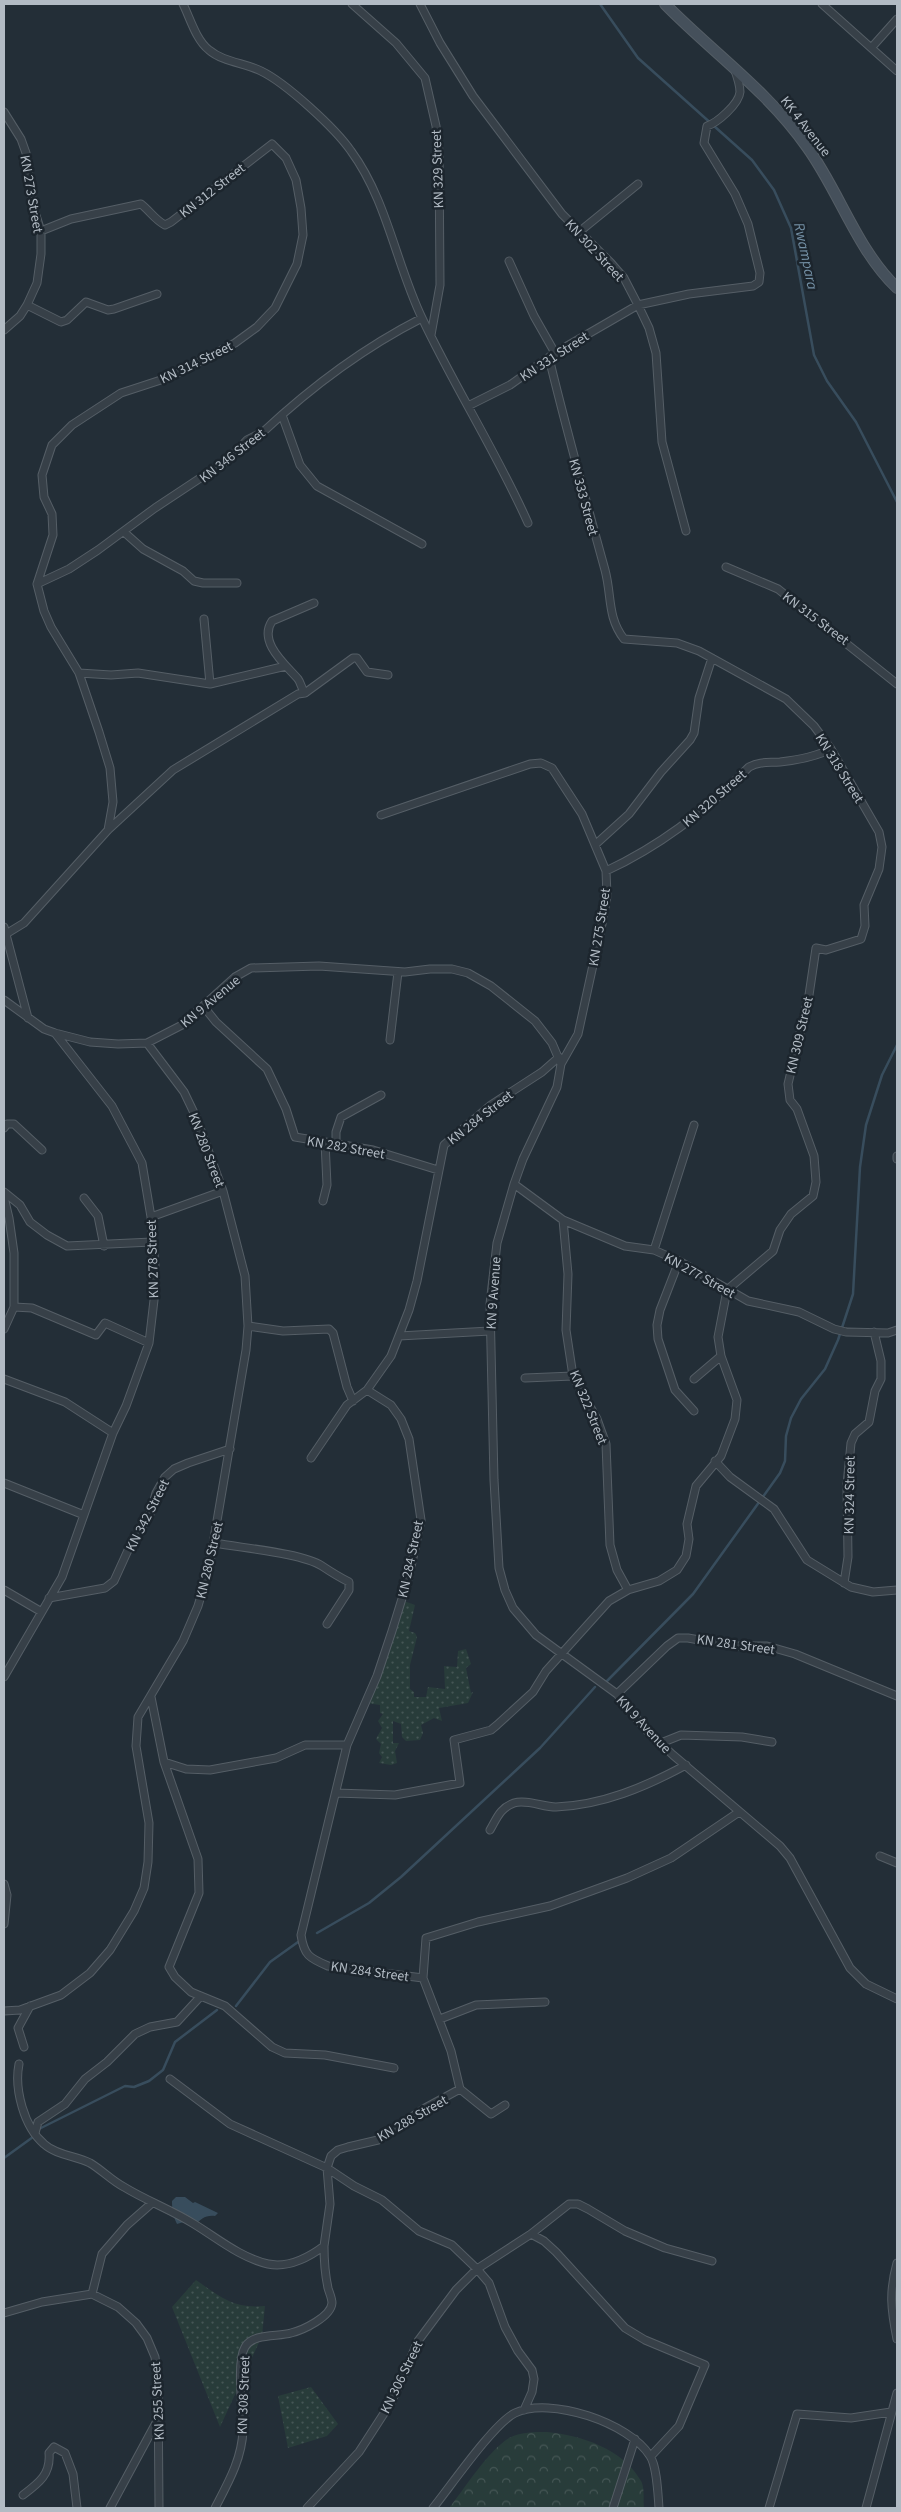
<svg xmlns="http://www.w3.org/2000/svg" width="901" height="2512" font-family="'Source Sans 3',sans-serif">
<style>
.green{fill:url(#green-dots)}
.forest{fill:url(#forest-crowns)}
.water{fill:#384d5d}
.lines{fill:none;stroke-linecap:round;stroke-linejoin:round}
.stream{stroke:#384d5d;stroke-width:2.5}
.minor-casing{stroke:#555e66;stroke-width:9}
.secondary-casing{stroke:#555e66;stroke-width:12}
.minor{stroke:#374048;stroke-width:7}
.secondary{stroke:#45505b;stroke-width:10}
.labels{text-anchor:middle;stroke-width:5;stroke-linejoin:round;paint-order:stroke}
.street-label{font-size:14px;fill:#b2bbc4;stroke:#1c252d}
.water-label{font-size:15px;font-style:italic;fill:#7490a5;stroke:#1c252d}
</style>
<defs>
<pattern id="green-dots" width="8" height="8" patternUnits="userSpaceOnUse" patternTransform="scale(1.25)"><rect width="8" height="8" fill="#283c3a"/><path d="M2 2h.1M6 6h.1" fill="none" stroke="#455655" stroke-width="1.8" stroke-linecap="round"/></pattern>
<pattern id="forest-crowns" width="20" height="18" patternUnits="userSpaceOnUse" patternTransform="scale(1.25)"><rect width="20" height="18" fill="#283c3a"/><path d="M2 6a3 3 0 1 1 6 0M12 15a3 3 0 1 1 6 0" fill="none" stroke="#455655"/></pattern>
</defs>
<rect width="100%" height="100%" fill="#232e37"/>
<path class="green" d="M404 1601 415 1605 409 1631 415 1633 417 1637 410 1665V1689L414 1692V1697H426L428 1687 445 1689 444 1666 457 1667 458 1651 466 1649 471 1664 466 1668 471 1693 473 1692 468 1703 439 1708 442 1721 434 1718 421 1725 423 1733 420 1740 406 1741 402 1737 401 1724 393 1721V1743H399L395 1751 397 1763 391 1765 379 1763 382 1757 379 1753 381 1744 376 1739 382 1728 378 1721 383 1714 380 1713V1705L366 1703 396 1631Z
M196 2280C220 2297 234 2309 265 2306L262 2336 220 2427 172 2307Z
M311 2387 338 2424 327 2436 288 2448 278 2396Z"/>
<path class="forest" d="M547 2432C581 2435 623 2449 641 2481 645 2488 643 2501 644 2508H449C466 2487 487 2452 509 2438 520 2432 535 2432 547 2432Z"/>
<path class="water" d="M176 2197H185L193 2203 195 2202 218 2213 215 2216C205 2215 201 2219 194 2226H190L187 2221 177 2224C173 2216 172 2210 172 2201Z"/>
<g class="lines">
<path class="stream" d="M600 4 638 58 752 160 774 190 791 228 814 355 827 381 856 422 897 502
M607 1681 693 1594 780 1473 785 1461 786 1436 791 1418 801 1399 825 1369 838 1340 853 1294 860 1167 866 1125 882 1075 897 1045
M317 1933 369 1903 401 1877 540 1748 595 1687
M236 2006 270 1962 298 1942
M39 2129 125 2086 134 2087 149 2081 163 2070 175 2042 217 2010
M4 2158 33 2137"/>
<g class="minor-casing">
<path id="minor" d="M183 4C190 18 196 40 209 50 223 62 245 63 261 71 286 83 335 128 351 151 387 200 396 264 422 318 455 388 497 453 528 523
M352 4 396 43 425 78 436 126 439 151 440 285 431 335
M420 4 440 43 473 96 562 214 611 263 624 278 638 305 649 328 656 353 662 442 686 531
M822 4 897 71
M872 47 897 19
M4 112 21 139 26 153 33 206 41 231V254L37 283 27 305 20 316 4 330
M41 231 71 219 141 204C150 211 155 220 165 225L171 222 272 144 286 158 296 180 301 208 303 235 297 264 275 308 257 327 235 343 170 377 121 393 72 425 52 445 42 475 44 497 52 514 53 535 37 584 44 611 51 627 79 673 99 732 110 768 113 802 108 830
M579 232 638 184
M27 305 61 322 67 320 86 302 108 310 114 309 157 294
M468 406 510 385 555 353 638 305 689 294 753 286 759 282 760 273 748 224 735 194 704 143 707 126C717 123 739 104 740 92 740 84 737 76 734 68
M282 415 300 465 317 486 422 544
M124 532 143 549 183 571 194 581 203 583H237
M726 567 778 589 897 684
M37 584 69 569 98 550 155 508 229 459 247 440 263 432C311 387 363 348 422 318
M204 619 210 684
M79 673 111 675 138 673 210 684 286 666
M305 693 353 658H357L367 672 388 675
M381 815 530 764 541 763 552 768 582 814 606 871 607 896 602 924 578 1034 561 1064
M596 844 629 814 661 772 690 740 694 733 699 698 712 658
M606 871C660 846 708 809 749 767 761 761 768 763 780 762 798 760 815 757 831 749
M4 927 28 1018
M6 934 24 923 108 830 173 770 298 694 305 693C301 688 301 683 298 679 285 664 258 642 272 621L314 603
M4 1000 44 1029 55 1033 90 1042 118 1044 147 1043 182 1025 235 977 251 968 319 966 405 972 430 969H452L468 973 491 986 535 1021 552 1043 561 1064 557 1087 523 1159 514 1184 497 1243 490 1304 494 1480 499 1568 505 1590 513 1608 536 1635 617 1694 647 1731 673 1755 780 1846 790 1858 850 1968 866 1984 897 1999
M204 1007 216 1022 267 1069 286 1109 295 1137 373 1150 438 1170
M390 1040 398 972
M4 1128 7 1124H14L42 1150
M336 1143V1132L341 1117 381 1095
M897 1156V1159
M514 1184 563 1220 625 1246 654 1250 679 1261 748 1301 799 1312 834 1329 846 1332 888 1333 897 1330
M4 1192 20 1205 30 1222 47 1235 67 1246 152 1242
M4 1197 9 1218 14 1253V1307L4 1329
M84 1198 98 1216 104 1246
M323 1201 327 1185 325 1142
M151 1217 223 1191
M563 1220 568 1274 566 1330 573 1376 597 1419 606 1444 610 1545 617 1570 628 1590
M654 1250 694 1125
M679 1261 660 1310 657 1325 658 1339 675 1390 694 1411
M14 1307 32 1308 96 1335 105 1323 149 1343
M248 1326 283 1331 329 1329 333 1333 347 1387 353 1401
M399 1336 490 1331
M525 1378 573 1376
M4 1379 65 1402 113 1433
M694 1379 721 1356
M367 1390 391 1405 401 1419 409 1439 421 1520 409 1576 392 1631 377 1676 347 1745 301 1935C304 1955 309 1958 328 1966L423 1978
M311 1458 347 1405 367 1390 391 1356 409 1310 417 1281 444 1145 491 1105 542 1072 559 1057
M715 1461 730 1477 774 1509 807 1560 851 1587 873 1592 897 1590
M4 1483 84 1515
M215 1543C241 1548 302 1553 322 1566 331 1572 339 1577 349 1582V1590L327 1624
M844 1583 848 1557 847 1485 851 1443 855 1434 869 1422 875 1391 881 1379V1361L874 1332
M4 1590 40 1611
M49 1598 105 1588 114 1581 129 1548 150 1514 156 1493 165 1477 174 1469 188 1463 230 1449
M4 1677 62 1577 113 1433 126 1406 149 1343 154 1300 155 1266 151 1217 142 1163 112 1106 55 1033
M617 1694 667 1646 678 1638H688L733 1646H767L795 1654 897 1696
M151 1697 164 1762 198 1859 199 1893 169 1967 175 1977 191 1992 225 2006 272 2047 285 2053 325 2055 394 2068
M661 1743 681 1735 742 1737 772 1742
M164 1762 186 1769 210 1770 276 1758 305 1745H347
M336 1793 395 1795 460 1783 454 1740 491 1730 497 1725 533 1692 546 1671 609 1601 628 1590 659 1581 677 1570 686 1556 689 1539 687 1524 696 1486 721 1456 735 1419 737 1400 721 1356 718 1337 727 1290 773 1251 780 1230 791 1214 813 1196 816 1182 814 1156 797 1109 790 1100 788 1084 809 995 816 948 826 950 861 939 865 926 864 905 879 869 882 847 879 832 831 749 814 726 786 699 699 651 677 643 624 639C607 617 612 596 605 570 586 501 567 432 550 362L555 353 534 316 509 261
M490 1830C497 1818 500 1808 514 1803 526 1799 543 1807 556 1807 603 1805 645 1787 686 1765
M880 1856 897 1863
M4 1884 7 1895 4 1924
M4 2011 20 2010 61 1995 90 1973 110 1950 134 1911 144 1888 148 1862 149 1823 136 1746 138 1717 183 1641 198 1606 209 1568 246 1350 248 1326 245 1276 223 1191 196 1117 184 1092 147 1043
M440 2019 476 2005 545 2002
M24 2047 18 2028 30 2006
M19 2064C14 2089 24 2127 44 2144 56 2155 76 2156 90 2163 102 2170 112 2181 124 2187 147 2201 172 2210 194 2224 217 2238 241 2258 268 2264 288 2268 308 2258 324 2246L330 2204 327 2168 331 2156 338 2150 348 2147 378 2140 425 2108 460 2089 451 2051 423 1978 426 1938 478 1922 550 1906 627 1878 671 1858 739 1812
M170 2079 230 2124 327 2168 354 2186 382 2200 419 2231 452 2245 477 2269 489 2283 505 2327 518 2351 532 2370 534 2379 532 2392 524 2410
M460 2089 491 2114 505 2105
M35 2133 38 2122 65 2104 85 2079 107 2062 135 2034 150 2027 177 2022 200 1997
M531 2234 544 2241 556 2252 625 2328 645 2340 705 2365 679 2426 651 2456
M897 2263C889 2292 891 2309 897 2339
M92 2294 102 2254 127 2225 152 2203
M4 2313 42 2302 92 2294 118 2307 136 2323 147 2338 155 2357 158 2381 159 2508
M23 2495C39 2483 51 2474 49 2453L54 2447 65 2453 73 2474 77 2508
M110 2508 157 2421
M215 2508C228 2483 242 2459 243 2430 243 2411 236 2362 245 2347 253 2333 278 2337 291 2333 303 2330 331 2317 332 2303 332 2298 329 2292 328 2288 325 2274 324 2260 324 2246
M307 2508 359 2452 392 2401 418 2341 456 2290 477 2269 531 2234 569 2204H578L588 2209 625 2231 665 2248 712 2261
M433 2508C450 2487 494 2423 515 2413 550 2396 630 2423 650 2456 657 2466 658 2495 659 2508
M613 2508 635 2439
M769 2508 797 2414 851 2418 891 2412
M866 2508 897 2393"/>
</g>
<g class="secondary-casing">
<path id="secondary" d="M665 4C712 52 768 91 807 147 839 191 857 250 897 288"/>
</g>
<use href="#minor" class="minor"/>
<use href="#secondary" class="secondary"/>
</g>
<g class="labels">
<g class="street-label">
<text transform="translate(806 126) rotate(52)" y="5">KK 4 Avenue</text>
<text transform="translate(437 169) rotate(-92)" y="5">KN 329 Street</text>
<text transform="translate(212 190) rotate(-38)" y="5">KN 312 Street</text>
<text transform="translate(32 194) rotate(80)" y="5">KN 273 Street</text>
<text transform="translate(595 250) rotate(47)" y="5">KN 302 Street</text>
<text transform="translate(554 356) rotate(-33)" y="5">KN 331 Street</text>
<text transform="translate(196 362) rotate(-26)" y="5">KN 314 Street</text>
<text transform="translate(232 455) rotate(-38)" y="5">KN 346 Street</text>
<text transform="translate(584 497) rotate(75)" y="5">KN 333 Street</text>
<text transform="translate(816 618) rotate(37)" y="5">KN 315 Street</text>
<text transform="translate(840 768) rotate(58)" y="5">KN 318 Street</text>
<text transform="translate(714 798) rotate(-41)" y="5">KN 320 Street</text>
<text transform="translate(599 927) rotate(-81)" y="5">KN 275 Street</text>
<text transform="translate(210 1001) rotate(-40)" y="5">KN 9 Avenue</text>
<text transform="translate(799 1035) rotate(-77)" y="5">KN 309 Street</text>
<text transform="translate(480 1117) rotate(-38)" y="5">KN 284 Street</text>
<text transform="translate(346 1147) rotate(10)" y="5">KN 282 Street</text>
<text transform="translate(207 1150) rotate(69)" y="5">KN 280 Street</text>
<text transform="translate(152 1259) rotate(-92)" y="5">KN 278 Street</text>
<text transform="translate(700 1275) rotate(29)" y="5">KN 277 Street</text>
<text transform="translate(493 1293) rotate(-86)" y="5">KN 9 Avenue</text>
<text transform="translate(589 1407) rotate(68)" y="5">KN 322 Street</text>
<text transform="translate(849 1495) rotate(-89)" y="5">KN 324 Street</text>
<text transform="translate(147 1515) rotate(-63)" y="5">KN 342 Street</text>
<text transform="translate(410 1559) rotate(-78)" y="5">KN 284 Street</text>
<text transform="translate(209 1560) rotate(-77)" y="5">KN 280 Street</text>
<text transform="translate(736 1644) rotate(8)" y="5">KN 281 Street</text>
<text transform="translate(644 1724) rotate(47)" y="5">KN 9 Avenue</text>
<text transform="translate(370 1971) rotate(8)" y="5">KN 284 Street</text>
<text transform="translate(412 2118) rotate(-30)" y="5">KN 288 Street</text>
<text transform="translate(401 2377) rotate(-64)" y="5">KN 306 Street</text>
<text transform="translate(243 2395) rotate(-88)" y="5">KN 308 Street</text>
<text transform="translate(157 2401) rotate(-93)" y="5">KN 255 Street</text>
</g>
<g class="water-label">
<text transform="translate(806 256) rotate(78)" y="5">Rwampara</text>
</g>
</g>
<rect width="901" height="2512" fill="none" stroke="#b2bbc4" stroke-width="10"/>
</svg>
